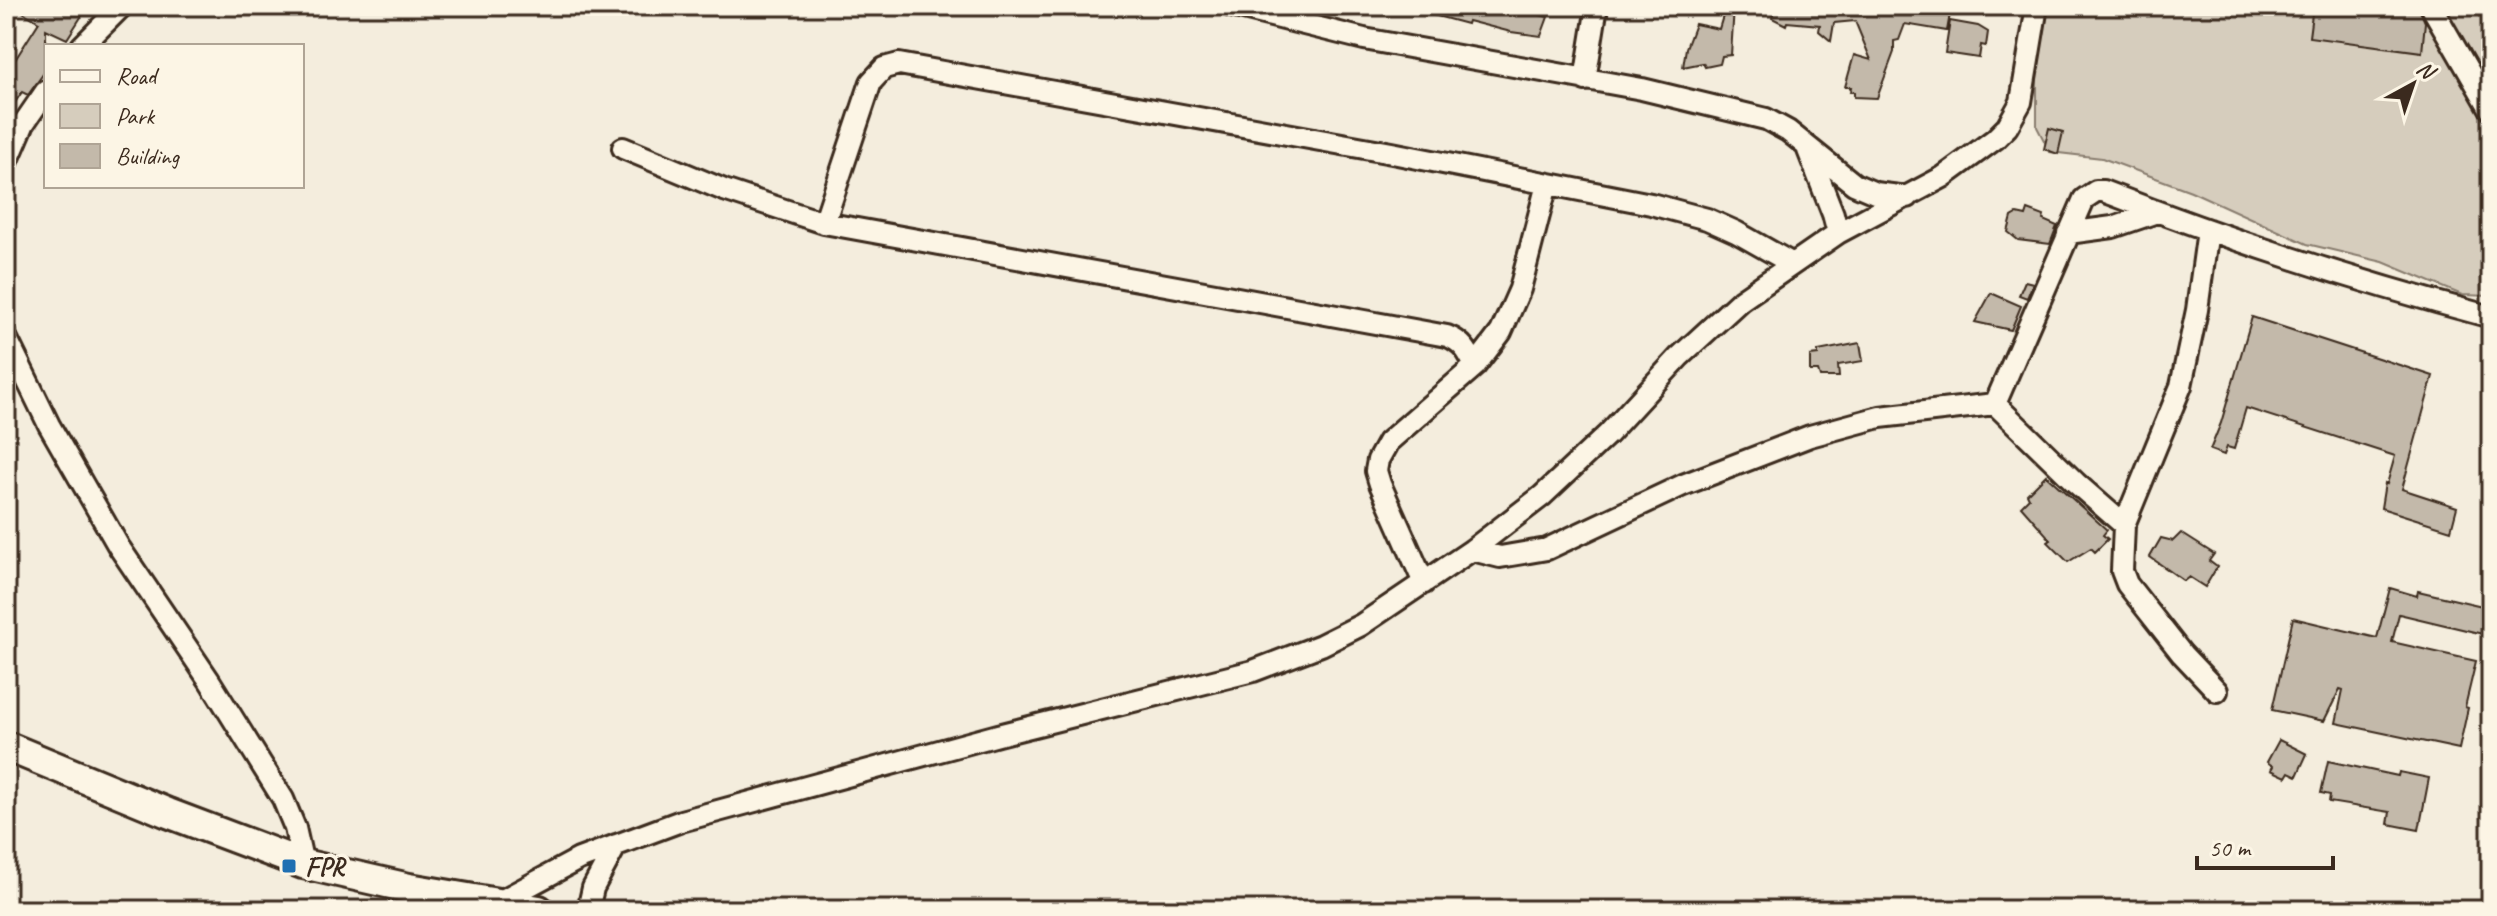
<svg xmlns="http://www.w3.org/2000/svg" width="2497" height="916" font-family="Caveat,sans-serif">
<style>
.green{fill:#d6cdbd;stroke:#887c6e;stroke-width:2}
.building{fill:#c3b9aa;stroke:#3b2a1e;stroke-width:2}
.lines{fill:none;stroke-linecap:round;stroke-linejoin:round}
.minor-casing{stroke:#3b2a1e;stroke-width:26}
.highway-casing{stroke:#3b2a1e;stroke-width:34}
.minor{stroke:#fcf5e5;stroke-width:20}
.highway{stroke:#fcf5e5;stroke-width:28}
.poi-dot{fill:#1f6fb2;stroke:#fcf5e5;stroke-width:3}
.labels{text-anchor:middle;stroke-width:7;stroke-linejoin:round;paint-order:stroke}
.poi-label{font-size:28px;font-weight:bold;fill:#3b2a1e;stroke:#fcf5e5;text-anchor:start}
</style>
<rect width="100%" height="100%" fill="#f4eddd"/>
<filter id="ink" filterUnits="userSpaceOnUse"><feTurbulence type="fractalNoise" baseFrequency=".0125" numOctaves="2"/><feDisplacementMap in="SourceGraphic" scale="16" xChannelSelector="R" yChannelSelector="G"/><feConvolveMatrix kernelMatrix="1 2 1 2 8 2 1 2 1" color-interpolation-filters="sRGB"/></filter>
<g filter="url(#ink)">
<path class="green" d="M2049 6H2431L2491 119V296L2462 295 2383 262 2307 244 2191 191 2102 158 2050 152 2037 127V68Z
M2442 6H2491V100Z"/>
<path class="building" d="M13 6H88L67 39 46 29V70L28 95 22 92 6 116V74L39 22Z
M1418 6H1540V15L1548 17 1541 36 1511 32 1468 21 1467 24 1418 11Z
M1726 6H1734L1731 55 1722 56 1720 64 1705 67 1703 63 1683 67 1686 48 1695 24 1719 29Z
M1775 6H1912L1908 15H1912L1913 8 1933 14H1950L1947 31 1905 24 1899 40 1894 41V52L1877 98 1854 97V92H1850L1851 87H1845L1854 55 1871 60 1855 21 1834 23 1831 41 1819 31 1820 25 1787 22 1786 25 1772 18Z
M2313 6H2418L2425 22 2422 52 2309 37Z
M1950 21 1978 26 1988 32 1986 46 1981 45 1979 58 1945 53Z
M2049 128 2063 132 2058 154 2044 149Z
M2028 210 2044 216 2043 220 2057 226 2050 244 2018 240 2008 232 2012 217 2017 214 2026 216Z
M2025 281 2033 283 2027 298 2019 295Z
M1991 293 2021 306 2011 330 1975 322Z
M2252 317 2433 376 2402 489 2457 507 2451 530 2381 508 2385 483 2387 484 2395 456 2246 408 2234 449 2227 447 2224 455 2210 450 2221 423Z
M1860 343 1863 361 1838 365 1839 377H1820L1818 371H1810V356L1818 355V351Z
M2046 475 2107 530 2103 535 2108 539 2095 552 2091 548 2068 562 2048 542 2051 540 2021 506 2029 498 2027 494Z
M2181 533 2214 554 2209 561 2217 567 2205 587 2189 577 2184 581 2150 557 2161 538 2173 541Z
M2390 588 2417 596 2418 591 2491 608 2487 635 2399 614 2392 642 2476 661 2465 707 2468 708 2459 749 2336 723 2343 690 2340 689 2324 721 2272 710 2293 618 2377 638Z
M2279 740 2307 754 2297 776 2289 772 2286 777 2271 770 2273 766 2267 762Z
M2328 761 2398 776 2399 772 2429 778 2419 830 2388 824 2390 812 2329 802 2330 795 2321 793Z"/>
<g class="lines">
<g class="minor-casing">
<path id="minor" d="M1231 6 1364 39 1642 89 1766 119 1788 131 1854 184 1875 193 1908 197
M2431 6 2491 110
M82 46 122 6
M1585 80 1597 6
M623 148 724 190 824 223 1447 336C1463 342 1468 352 1475 366
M1808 150 1833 214 1838 233
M6 165 24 123 46 91
M824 223 871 82 884 68 899 64 1392 153 1651 204 1707 219 1736 232 1791 263
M2068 233 2113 227 2157 212
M6 337 49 425 119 547 209 680 283 799 295 828 303 864
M1995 404 2084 199 2096 191H2103C2229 240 2360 282 2491 317
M2124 525 2181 386 2197 310 2208 230
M1472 550 1500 557 1547 549 1683 485 1810 436 1880 417 1995 404 2076 483 2124 525 2122 571 2127 584 2182 654 2217 691
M1424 583 1380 484 1376 471 1378 460 1388 442 1475 366 1501 332 1520 289 1547 184
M497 903 579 859 681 821 998 735 1253 671 1321 645 1361 625 1472 550 1542 496 1608 434 1679 357 1741 300 1838 233 1943 177 1995 139 2007 127 2021 102 2037 6
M588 910 593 888 616 845"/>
</g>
<g class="highway-casing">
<path id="highway" d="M6 746 168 813 303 864 409 888 539 910"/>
</g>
<use href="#minor" class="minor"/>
<use href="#highway" class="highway"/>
</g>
</g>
<rect class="poi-dot" x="281" y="858" width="16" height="16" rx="4"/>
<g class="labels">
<g class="poi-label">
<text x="305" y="876">FPR</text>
</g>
</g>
<rect width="2497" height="916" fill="none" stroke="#fcf5e5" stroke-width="32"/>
<rect x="16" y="16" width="2465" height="884" fill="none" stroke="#3b2a1e" stroke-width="3" filter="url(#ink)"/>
<rect x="44" y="44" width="260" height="144" fill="#fcf5e5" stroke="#afa495" stroke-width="2"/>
<rect x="60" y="70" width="40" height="12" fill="#fcf5e5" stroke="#afa495" stroke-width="2"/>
<text x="116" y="84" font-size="24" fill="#3b2a1e">Road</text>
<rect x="60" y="104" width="40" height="24" fill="#d6cdbd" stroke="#afa495" stroke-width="2"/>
<text x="116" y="124" font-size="24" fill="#3b2a1e">Park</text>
<rect x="60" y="144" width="40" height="24" fill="#c3b9aa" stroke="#afa495" stroke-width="2"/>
<text x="116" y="164" font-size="24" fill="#3b2a1e">Building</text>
<g transform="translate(2413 84) rotate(40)" stroke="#fcf5e5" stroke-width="6" paint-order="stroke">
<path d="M0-6L14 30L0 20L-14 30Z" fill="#3b2a1e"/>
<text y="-12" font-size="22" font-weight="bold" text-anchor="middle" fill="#3b2a1e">N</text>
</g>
<path d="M2197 856v12h136v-12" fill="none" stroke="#3b2a1e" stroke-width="4"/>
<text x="2209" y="856" font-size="24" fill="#3b2a1e" stroke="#fcf5e5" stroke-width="6" paint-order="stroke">50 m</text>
</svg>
